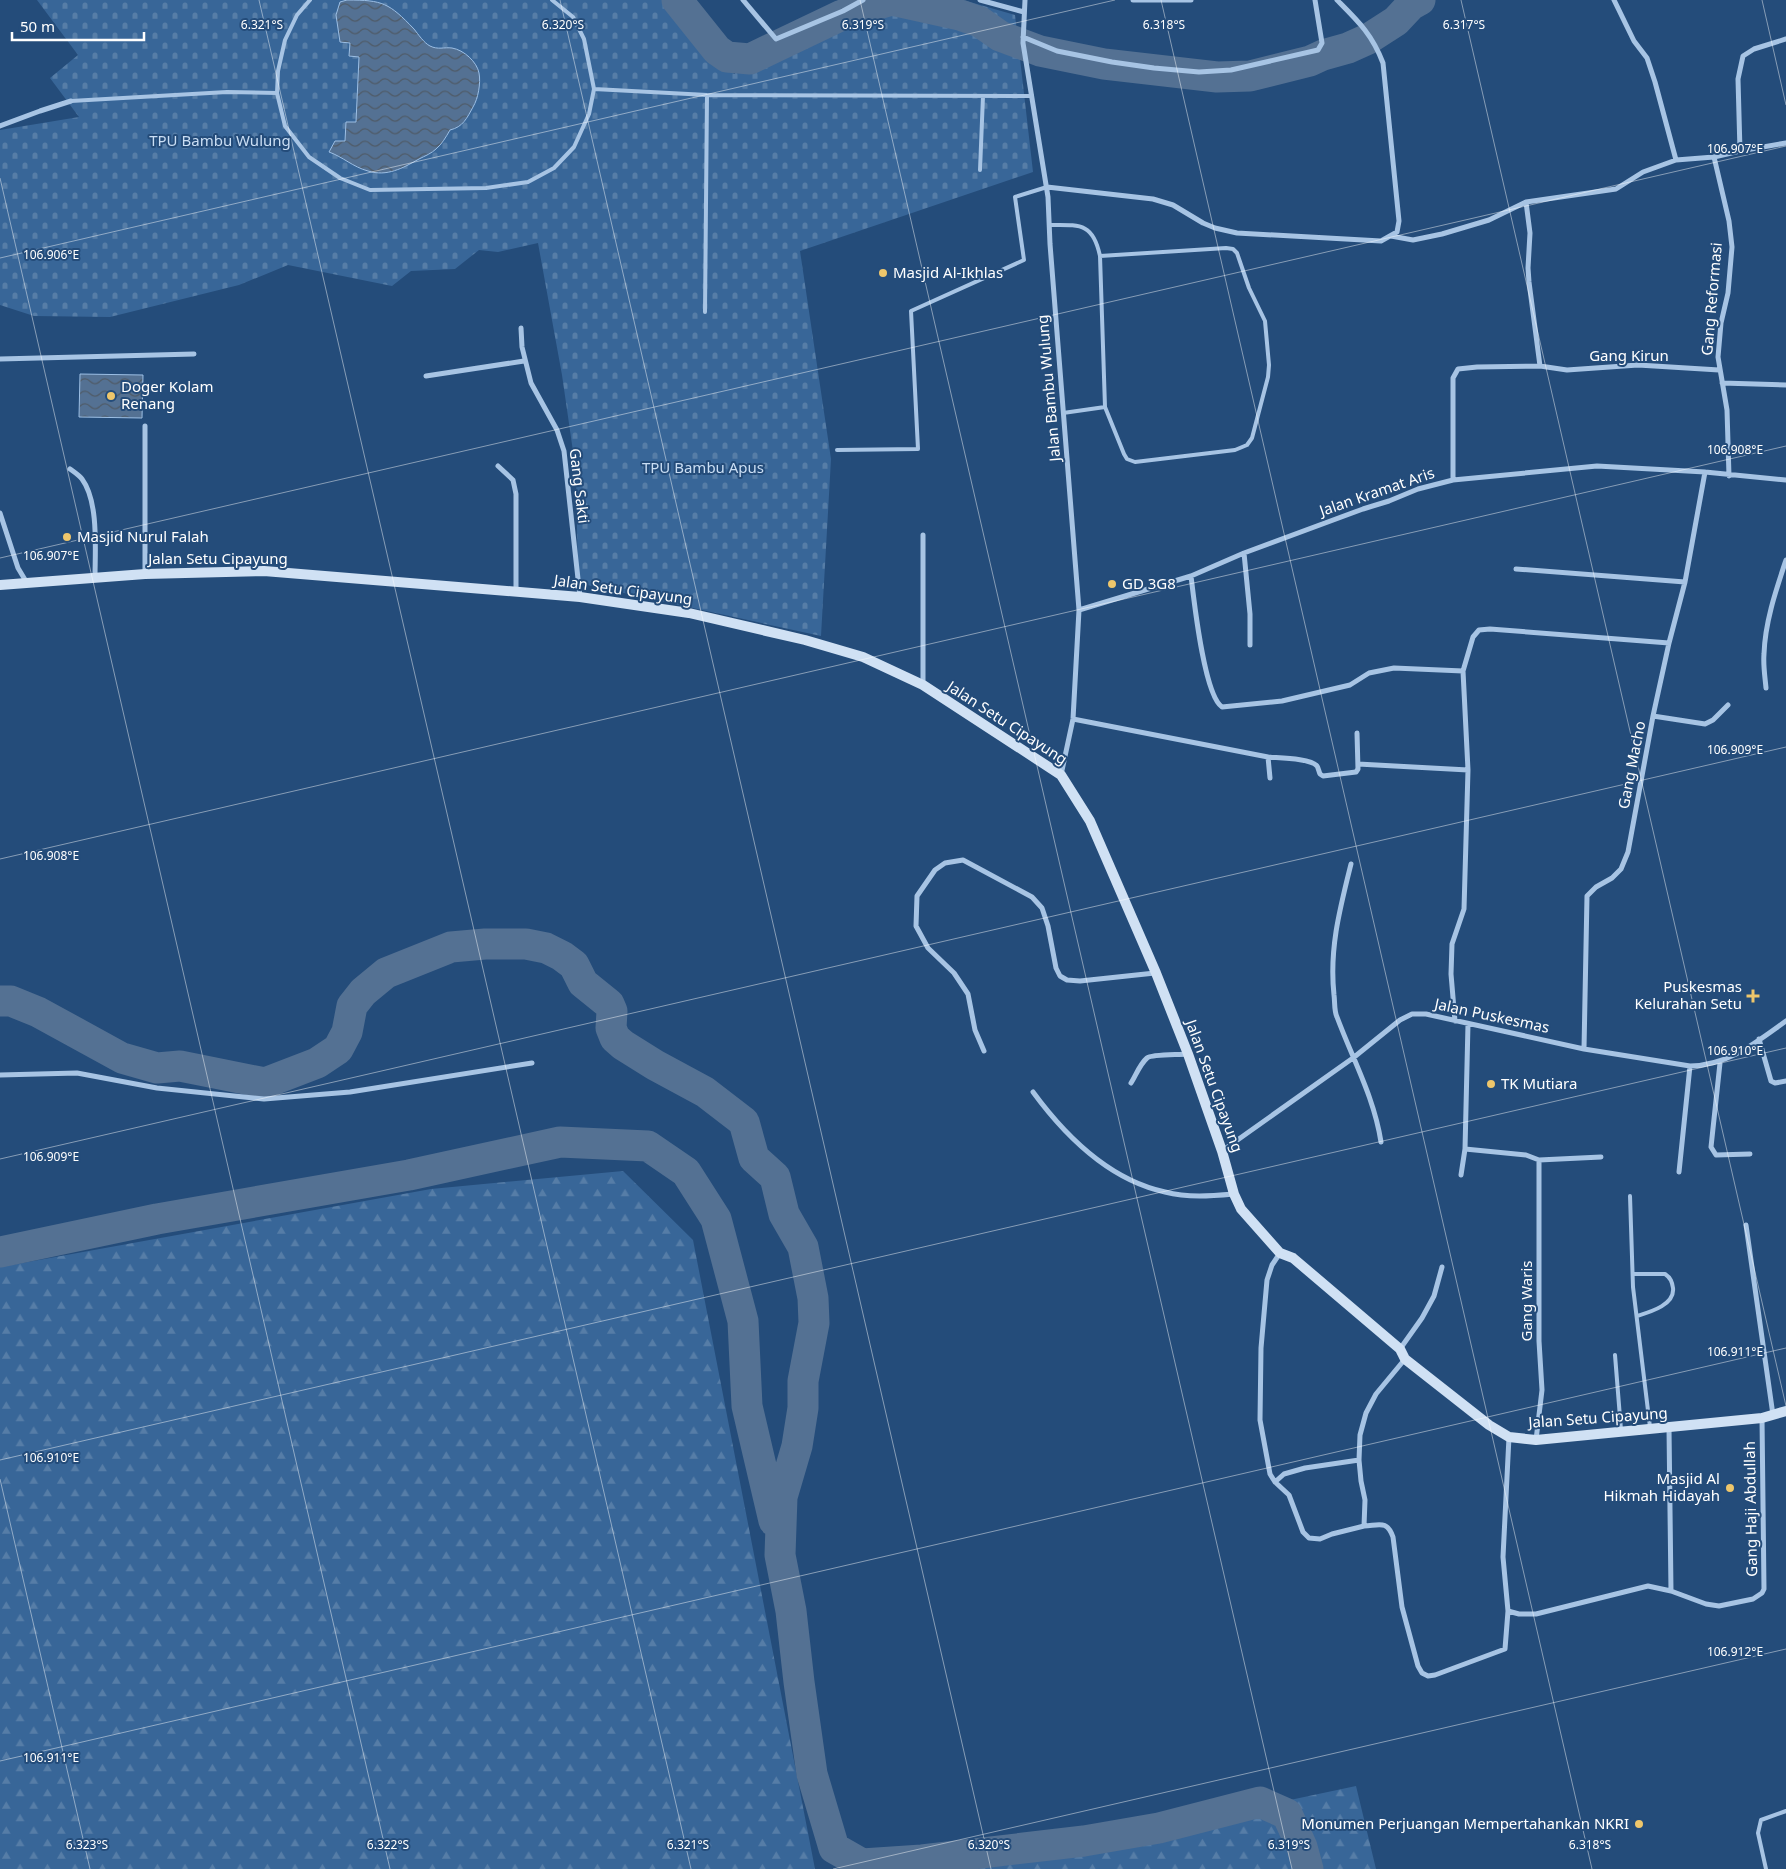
<svg xmlns="http://www.w3.org/2000/svg" width="1786" height="1869" font-family="'Noto Sans',sans-serif">
<style>
.forest{fill:url(#forest-firs)}
.cemetery{fill:url(#cemetery-stones)}
.water{fill:url(#water-waves);stroke:#9cbfe5}
.lines{fill:none;stroke-linecap:round;stroke-linejoin:round}
.river{stroke:#547193;stroke-width:31}
.lane{stroke:#a7c4e4;stroke-width:4}
.street{stroke:#a7c4e4;stroke-width:5}
.secondary{stroke:#d0e1f4;stroke-width:10}
.ticks{fill:none;stroke:#fff;stroke-width:1;stroke-opacity:0.45}
.poi-dot{fill:#eec66b;stroke:#244c7a;stroke-width:2}
.labels{text-anchor:middle;stroke-width:4;stroke-linejoin:round;paint-order:stroke}
.park-label{font-size:15px;fill:#cadef4;stroke:#244c7a}
.poi-label{font-size:15px;fill:#fff;stroke:#244c7a;text-anchor:start}
.street-label{font-size:15px;fill:#fff;stroke:#244c7a}
.ticks-label{font-size:12px;text-anchor:middle;fill:#fff;stroke:#244c7a;stroke-width:4;stroke-linejoin:round;paint-order:stroke}
</style>
<defs>
<pattern id="forest-firs" width="22" height="20" patternUnits="userSpaceOnUse" patternTransform="scale(1.25)"><rect width="22" height="20" fill="#386698"/><path d="M5 1l3.5 6h-7zM16 11l3.5 6h-7z" fill="#567da7"/></pattern>
<pattern id="cemetery-stones" width="16" height="16" patternUnits="userSpaceOnUse" patternTransform="scale(1.25)"><rect width="16" height="16" fill="#386698"/><path d="M2 7V4a2 2 0 0 1 4 0v3zM10 15v-3a2 2 0 0 1 4 0v3z" fill="#567da7"/></pattern>
<pattern id="water-waves" width="16" height="10" patternUnits="userSpaceOnUse" patternTransform="scale(1.25)"><rect width="16" height="10" fill="#547193"/><path d="M0 5q4-4 8 0t8 0" fill="none" stroke="#4f5b68"/></pattern>
</defs>
<rect width="100%" height="100%" fill="#244c7a"/>
<path class="forest" d="M623 1171 693 1240 815 1869H0V1267L431 1189Z
M1356 1786 1376 1869H964Z"/>
<path class="cemetery" d="M37 0H669L734 74 825 13 858 0H963L1015 15 1033 172 800 251 831 459 821 636 578 583 576 472 562 375 538 243 498 252 479 250 455 269 411 271 392 286 288 265 239 285 110 317 34 316 0 305V130L79 117 50 78 78 55Z"/>
<path class="water" d="M347 0C383 0 389 3 414 29 418 34 424 43 430 46 438 50 444 47 452 48 464 50 477 62 479 73 481 83 478 99 473 107 467 118 463 127 450 130 446 137 442 144 436 149 432 153 425 156 419 159 403 168 387 177 368 171 353 167 343 157 329 152L335 141H345L346 122H356L359 57 349 56 350 43 340 42 336 15 340 2Z
M80 374 143 375 142 418 79 417Z"/>
<g class="lines">
<path class="river" d="M677 0 717 50 727 57 750 59 842 15 892 0 960 15 980 22 1000 36 1040 51 1104 64 1217 77 1250 76 1310 61 1323 55 1348 48 1368 39 1396 21 1411 5 1420 0
M0 1001H11L38 1012 122 1058 157 1068 180 1066 265 1083 317 1063 338 1049 347 1032 352 1006 363 992 386 973 451 947 485 944H526L546 948 562 956 574 965 583 983 609 1004 612 1011 611 1028 615 1038 623 1045 655 1065 705 1092 744 1122 754 1158 775 1177 784 1214 803 1247 813 1298 814 1323 803 1381V1408L797 1446 782 1497 780 1555 791 1611 799 1682 812 1774 834 1848 862 1864 922 1860 1084 1841 1159 1828 1260 1802 1287 1814 1302 1847 1308 1869
M0 1252 157 1219 409 1175 560 1142 648 1146 686 1172 716 1219 743 1321 747 1406 774 1521"/>
<path class="lane" d="M310 0 297 15 285 40 278 71 277 93 285 126 309 157 340 178 370 190 486 188 528 182 554 168 574 147 589 114 594 89 584 39 573 17 552 0
M594 89 707 95 1032 96
M71 101 227 92 277 93
M980 170 983 96
M1049 225C1079 225 1093 222 1100 256L1105 407
M705 312 707 95
M1063 413 1105 407 1124 454 1127 459 1135 462 1235 450 1247 445 1252 438 1268 377 1269 365 1265 321 1249 288 1237 253 1233 249 1226 248 1100 256
M837 450 918 449 911 311 1024 260 1015 197 1047 187
M1630 1196 1633 1287 1650 1427
M1633 1274H1665C1671 1278 1672 1282 1673 1288 1675 1305 1650 1312 1637 1316
M1615 1355 1621 1430
M1766 1869 1758 1833 1761 1820 1786 1811"/>
<path class="street" d="M743 0 776 39 843 11 863 0
M980 0 1024 12
M1025 0 1023 43 1048 197 1050 244 1079 610 1073 719 1061 775
M1133 0H1191
M1614 0 1634 41 1647 58 1655 82 1676 160
M1023 37 1057 51 1112 62 1154 68 1199 72 1231 70 1318 50 1322 43 1315 0
M0 126 40 111 71 101
M1740 151 1786 143
M1714 157 1729 221 1732 247 1728 293 1721 323 1718 357 1727 410 1729 476
M1047 187 1153 199 1173 205 1203 223 1215 228 1237 233 1381 241 1397 232 1399 221 1383 63C1372 34 1358 21 1337 0
M1391 236 1413 240 1442 234 1489 220 1526 202
M521 328 522 347 531 383 557 430 564 451 580 597
M0 359 194 354
M1540 366 1529 282 1528 268 1530 233 1526 202 1616 189 1643 172 1676 160 1714 157 1740 151 1738 79 1743 56 1754 49 1786 39
M426 376 524 361
M1722 383 1786 385
M498 466 513 480 516 494V591
M70 469C74 472 79 475 82 479 99 502 95 550 95 578
M1453 480V378L1458 369 1477 367 1540 366 1567 370 1638 365 1719 370
M0 513 18 568 27 583
M1244 553 1250 614V645
M1516 569 1685 582
M145 574V426
M1191 576C1194 600 1204 695 1222 707L1282 701 1350 685 1369 673 1394 668 1463 671
M1079 610 1191 576 1244 553 1363 509 1389 501 1418 489 1453 480 1597 466 1705 472 1786 480
M923 685V535
M1766 688C1765 677 1763 665 1764 654 1765 622 1776 590 1786 560
M1653 716 1705 724 1713 720 1728 705
M1073 719 1268 757 1270 778
M1268 757C1278 758 1311 758 1317 766 1318 767 1319 772 1320 774L1323 776 1356 772 1358 769 1357 733
M1358 764 1468 770
M1351 864C1340 908 1329 949 1334 995 1335 1002 1334 1011 1337 1017 1353 1060 1374 1097 1381 1142
M1455 1021 1451 974 1452 944 1464 909 1468 770 1463 671 1473 637 1479 630 1490 629 1669 643
M1759 1039 1771 1081 1775 1083 1786 1081
M1584 1049 1587 896 1596 887 1612 878 1621 869 1628 852 1653 716 1669 643 1685 582 1705 472
M984 1051 975 1030 968 994 954 973 928 948 916 926 917 896 935 870 945 863 963 860 1032 897 1042 908 1048 926 1056 968 1060 976 1067 980 1080 981 1155 973
M1720 1063 1711 1147 1716 1155 1750 1154
M0 1075 77 1073 157 1088 264 1099 350 1092 532 1063
M1131 1083C1136 1075 1140 1064 1147 1058 1152 1054 1178 1055 1187 1054
M1033 1092C1066 1137 1110 1180 1165 1192 1188 1198 1211 1196 1234 1194
M1465 1149 1526 1155 1539 1160 1601 1157
M1222 1151 1353 1058 1400 1020 1412 1014H1426L1584 1049 1690 1066C1729 1065 1755 1043 1786 1021
M1679 1172 1690 1066
M1461 1175 1465 1149 1468 1024
M1746 1225 1773 1415
M1280 1253 1272 1265 1267 1280 1261 1348 1260 1420 1270 1474 1275 1482 1289 1495 1303 1532 1309 1538 1320 1539 1332 1534 1364 1526 1365 1500 1361 1481 1359 1460 1360 1435 1366 1413 1376 1394 1405 1359
M1400 1349 1422 1318 1434 1296 1442 1267
M1669 1428 1671 1591
M1509 1437 1503 1557 1508 1611 1519 1614H1536L1648 1586 1671 1591 1706 1604 1719 1606 1753 1599 1762 1593 1764 1589 1762 1418
M1536 1440 1542 1390 1539 1341V1160
M1275 1482 1284 1474 1305 1468 1359 1460
M1364 1526C1380 1525 1387 1520 1393 1537L1402 1607 1418 1666 1422 1673 1428 1676 1435 1675 1505 1649 1508 1611"/>
<path class="secondary" d="M0 585 145 574 264 571 580 597 689 613 805 640 863 657 923 685 1061 775 1090 821 1156 973 1188 1054 1222 1151 1234 1194 1241 1209 1280 1253 1293 1258 1400 1349 1405 1359 1489 1425 1509 1437 1536 1440 1762 1418 1786 1411"/>
</g>
<path class="ticks" d="M259 0 691 1869M560 0 991 1869M860 0 1292 1869M1161 0 1592 1869M1461 0 1786 1406M1762 0 1786 105M0 178 390 1869M0 258 1115 0M0 558 1786 146M0 859 1786 446M0 1159 1786 747M0 1460 1786 1048M0 1479 90 1869M0 1761 1786 1348M833 1869 1786 1649"/>
<g class="poi-dot">
<circle cx="883" cy="273" r="5"/>
<circle cx="111" cy="396" r="5"/>
<circle cx="67" cy="537" r="5"/>
<circle cx="1112" cy="584" r="5"/>
<path d="M1750.5 988.5h5v5h5v5h-5v5h-5v-5h-5v-5h5z"/>
<circle cx="1491" cy="1084" r="5"/>
<circle cx="1730" cy="1488" r="5"/>
<circle cx="1639" cy="1824" r="5"/>
</g>
<g class="labels">
<g class="park-label">
<text x="220" y="146">TPU Bambu Wulung</text>
<text x="703" y="473">TPU Bambu Apus</text>
</g>
<g class="poi-label">
<text x="893" y="278">Masjid Al-Ikhlas</text>
<text x="121" y="392">Doger Kolam<tspan x="121" dy="17">Renang</tspan></text>
<text x="77" y="542">Masjid Nurul Falah</text>
<text x="1122" y="589">GD 3G8</text>
<text x="1742" y="992" text-anchor="end">Puskesmas<tspan x="1742" dy="17">Kelurahan Setu</tspan></text>
<text x="1501" y="1089">TK Mutiara</text>
<text x="1720" y="1484" text-anchor="end">Masjid Al<tspan x="1720" dy="17">Hikmah Hidayah</tspan></text>
<text x="1629" y="1829" text-anchor="end">Monumen Perjuangan Mempertahankan NKRI</text>
</g>
<g class="street-label">
<text transform="translate(1712 299) rotate(-85)" y="5">Gang Reformasi</text>
<text x="1629" y="361">Gang Kirun</text>
<text transform="translate(1049 388) rotate(-95)" y="5">Jalan Bambu Wulung</text>
<text transform="translate(579 486) rotate(83)" y="5">Gang Sakti</text>
<text transform="translate(1377 492) rotate(-19)" y="5">Jalan Kramat Aris</text>
<text x="218" y="564">Jalan Setu Cipayung</text>
<text transform="translate(623 590) rotate(8)" y="5">Jalan Setu Cipayung</text>
<text transform="translate(1007 723) rotate(33)" y="5">Jalan Setu Cipayung</text>
<text transform="translate(1632 765) rotate(-79)" y="5">Gang Macho</text>
<text transform="translate(1492 1016) rotate(12)" y="5">Jalan Puskesmas</text>
<text transform="translate(1214 1086) rotate(70)" y="5">Jalan Setu Cipayung</text>
<text transform="translate(1527 1301) rotate(-90)" y="5">Gang Waris</text>
<text transform="translate(1598 1418) rotate(-4)" y="5">Jalan Setu Cipayung</text>
<text transform="translate(1751 1509) rotate(-91)" y="5">Gang Haji Abdullah</text>
</g>
</g>
<g class="ticks-label">
<text x="262" y="29">6.321°S</text>
<text x="563" y="29">6.320°S</text>
<text x="863" y="29">6.319°S</text>
<text x="1164" y="29">6.318°S</text>
<text x="1464" y="29">6.317°S</text>
<text x="1735" y="153">106.907°E</text>
<text x="51" y="259">106.906°E</text>
<text x="1735" y="454">106.908°E</text>
<text x="51" y="560">106.907°E</text>
<text x="1735" y="754">106.909°E</text>
<text x="51" y="860">106.908°E</text>
<text x="1735" y="1055">106.910°E</text>
<text x="51" y="1161">106.909°E</text>
<text x="1735" y="1356">106.911°E</text>
<text x="51" y="1462">106.910°E</text>
<text x="1735" y="1656">106.912°E</text>
<text x="51" y="1762">106.911°E</text>
<text x="87" y="1849">6.323°S</text>
<text x="388" y="1849">6.322°S</text>
<text x="688" y="1849">6.321°S</text>
<text x="989" y="1849">6.320°S</text>
<text x="1289" y="1849">6.319°S</text>
<text x="1590" y="1849">6.318°S</text>
</g>
<path d="M12 32v8h132v-8" fill="none" stroke="#ffffff" stroke-width="2.5"/>
<text x="20" y="32" font-size="15" fill="#ffffff" stroke="#244c7a" stroke-width="4" paint-order="stroke">50 m</text>
</svg>
